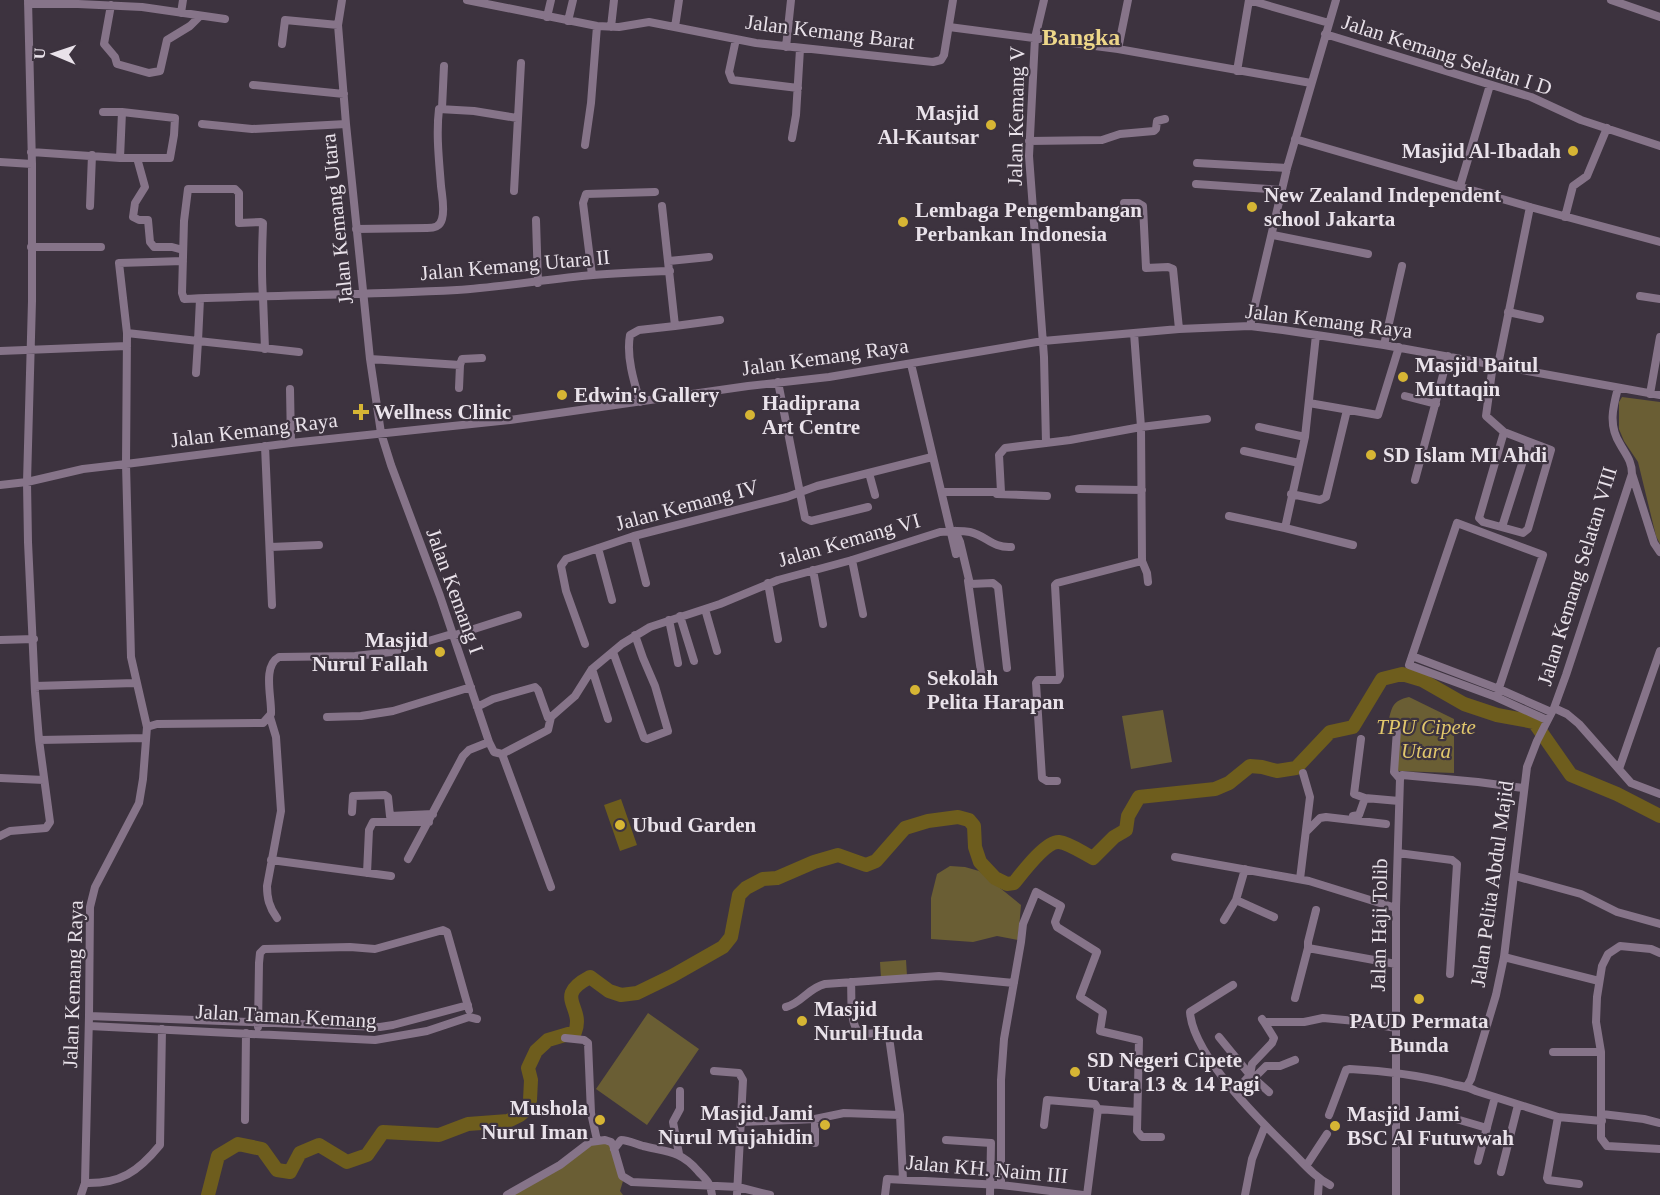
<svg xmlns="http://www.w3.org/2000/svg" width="1660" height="1195" font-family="Georgia,serif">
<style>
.green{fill:#6a5e34}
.water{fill:#6e5d1d}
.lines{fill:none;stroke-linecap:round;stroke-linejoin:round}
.river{stroke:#6e5d1d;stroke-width:14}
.minor{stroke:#867489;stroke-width:8}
.poi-dot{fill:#d6b534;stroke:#3d333f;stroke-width:2}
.labels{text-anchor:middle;stroke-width:4.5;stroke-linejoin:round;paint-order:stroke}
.street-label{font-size:21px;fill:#e9e2ea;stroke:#3d333f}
.poi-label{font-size:21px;font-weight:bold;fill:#e9e2ea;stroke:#3d333f;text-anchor:start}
.park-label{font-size:21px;font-style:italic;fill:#e1c76c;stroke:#3d333f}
.quarter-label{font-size:24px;font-weight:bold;fill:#edd689;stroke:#3d333f}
</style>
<rect width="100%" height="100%" fill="#3d333f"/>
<path class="green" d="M1622 397 1660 402V544L1656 536 1638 462 1624 441 1619 429V402Z
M1409 697 1454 719V773L1398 771V726L1388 723C1392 707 1392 701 1409 697Z
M1163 710 1172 762 1131 769 1122 716Z
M950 866 965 867 979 871 1021 905 1018 940 997 936 973 942 931 939V898L937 874Z
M906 960 907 976 881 978 880 962Z
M648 1013 699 1049 647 1125 596 1089Z
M608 1142 623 1181 620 1191 623 1195H512L591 1144Z"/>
<path class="water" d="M621 799 637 845 620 851 604 805Z"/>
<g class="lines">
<path class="river" d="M208 1195 218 1156 238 1144 262 1149 277 1170 290 1172 300 1153 319 1145 347 1162 367 1155 383 1132 439 1135 468 1124 508 1121 520 1115 527 1109 530 1100 531 1080 528 1068 536 1051 548 1040 575 1032C585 1006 552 997 590 977L609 991 621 995 637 993 672 976 723 947 731 937 739 895 746 888 763 879 777 878 814 862 838 855 866 865 876 861 905 828 928 821 958 817 969 820 974 826 975 847 980 862 995 878 1007 884 1014 883C1022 873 1046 841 1059 842 1069 843 1083 853 1093 858L1114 837 1126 830 1128 816 1139 797 1215 789 1229 783 1250 766 1262 767 1277 771 1296 768 1330 732 1353 727 1382 679 1402 674 1422 680 1464 704 1497 715 1534 722 1571 775 1617 794 1660 816"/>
<path class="minor" d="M342 0 338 25 346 124 370 359 381 433 391 465 440 596 489 742 494 752 502 754
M467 0 597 26 619 27 649 22 756 43 933 62 941 60 944 55 953 0
M1044 0 1035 38 1029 156 1044 357 1046 443
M1611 0 1660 17
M28 4H78L142 7 225 19
M111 5 104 44 115 57 117 64 149 73 160 71 167 40 190 26 200 16
M181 13 183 0
M547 17 551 0
M568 21 573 0
M611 27 614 0
M675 27 679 0
M949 27 1118 49 1311 83
M1325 34 1531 97 1581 120 1660 146
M736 39 729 72 732 80 798 88
M282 44 285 20 338 25
M786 47 791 0
M1118 49 1128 0
M1237 71 1249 0 1329 23
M253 85 344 94
M442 108 444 66
M103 112H122L120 158
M202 124 252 129 346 124
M792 138 796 115 800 49
M1295 139 1530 207 1660 242
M1029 141 1102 140 1120 134 1154 131 1156 129 1157 121 1165 119
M585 145 591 103 597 26
M31 152 120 158H170L174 135 175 118 122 112
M137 158 145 187 135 203 133 217 139 220H148L150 242 154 247H172L183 250
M0 162 32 164
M1197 163 1287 168
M1196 184 1282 190
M1460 186 1490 85
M514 191 521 63
M1124 203H1138L1143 206 1146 268 1168 267 1173 269 1179 329
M90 206 92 155
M1565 217 1573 186 1587 176 1607 128
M536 220 538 283
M356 229 427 228C434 228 440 227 442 219 445 209 442 196 441 186 439 160 436 134 439 109L474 111 517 118
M1273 235 1368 254
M31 247H101
M669 261 709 257
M592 275 583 203 586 194 655 192
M1640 296 1660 299
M200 299 198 341 299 352
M1508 312 1540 319
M675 326 720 320
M1250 326 1287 168 1336 0
M127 333 119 263 183 261
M1134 333 1141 427 1142 561 1147 573 1148 582
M1316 335 1305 437 1285 528 1353 545
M1384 345 1402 266
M265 349 263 297C261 272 262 248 263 223L261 222 239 223V193L235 189H188L184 221 182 293 184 299C275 295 366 295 457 290 503 287 548 279 593 275 619 273 645 272 670 271
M0 351 127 346
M370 359 460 365 462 359 482 358
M911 364 956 554
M1493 364 1486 416 1504 432 1479 518 1483 522 1523 533 1528 529 1551 450 1504 432
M1498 365 1530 207
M778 382 805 518 811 521 868 507
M459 388 460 365
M290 389 291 443
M1650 394 1660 337
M1405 396 1436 404
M640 402C634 382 626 356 630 335L639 330 675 326 662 206
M1309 403 1378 415 1399 347
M1259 427 1305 437
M265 446 272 605
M1244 451 1299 463
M869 473 875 495
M1632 474 1654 543 1660 552
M1415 480 1448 356
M0 485 27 482 83 469 126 464 291 443 510 420 748 386 829 377 1043 341 1179 329 1250 326 1283 330 1384 345 1660 395
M1079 489 1142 490
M942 492H1001L999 455 1005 448 1070 440 1141 427 1207 419
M997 494 1047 496
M1291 494 1320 500 1326 497 1347 410
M1229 516 1285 528
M1502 527 1529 442
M955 531 960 542 970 584 993 583 998 587 1007 668
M634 536 646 583
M270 547 319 545
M598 548 612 600
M852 560 863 614
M813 570 823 624
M968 581 982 679
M768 583 778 639
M705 609 717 651
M680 616 694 661
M669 620 678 663
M452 636 518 615
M0 640 34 639
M585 644 566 591 561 566 566 559 634 536 787 497 817 486 932 457
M613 652 644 738 647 739 668 731 655 686 643 658 635 635
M1412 656 1499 689 1551 712
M592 669 608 719
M35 686 135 683
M1496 697 1543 555 1457 523 1409 665 1496 697 1547 720
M477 707 493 699 535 687 538 690 548 718
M1554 708 1567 714 1579 724 1631 783 1660 794
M270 717 276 737 281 811 267 886C267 898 269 907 277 918
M327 717 361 716 393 711 471 687
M147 727 157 724 263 723 271 714C272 698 262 666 279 657L355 656 391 652 452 634
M1397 730 1394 772 1400 779
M1361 739 1354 794 1365 798 1399 801
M39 740 146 738
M502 754 548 730 551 717 575 696 592 669 622 644 650 627 720 604 778 580 852 560 940 532C949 531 960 530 970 532 987 536 992 548 1011 547
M502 754 551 887
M1619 769 1660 651
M0 778 44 780
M1400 779 1402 775 1478 782 1523 788
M1057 781H1047L1042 778 1036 683 1038 680H1058L1060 676 1055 585 1057 583 1142 561
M352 812 353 796 385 795 388 797 390 816 433 814
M1353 816 1359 815 1365 798
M1307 831 1320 818 1326 817 1386 824
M0 836 10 831 46 828 50 822 39 740 35 692 28 542 27 482 32 301V164L28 0
M1398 853 1452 860 1457 864 1450 974
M1175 857 1309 881 1396 908
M408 859 463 756 469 750 489 742
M271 860 391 876
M367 873 369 830 373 822H429
M1515 876 1581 894 1617 912 1660 924
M1300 879 1310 797 1303 773
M1236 900 1274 917
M1224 920 1236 900 1245 869
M1308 948V942L1316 910
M1660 953 1651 949 1620 946 1608 954 1602 966 1597 997 1596 1022 1601 1052V1138L1607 1146 1660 1149
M1504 957 1599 981
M851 982C852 997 849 1024 860 1034L884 1033 889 1037 900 1115 903 1180
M1233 985 1190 1012C1193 1056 1262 1123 1292 1152 1305 1165 1315 1177 1330 1185
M1295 998 1308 948 1396 964
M786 1007C802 1003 808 988 825 984L939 976 1014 983
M89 1016 380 1027 393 1025 468 1005
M1262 1019 1264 1022H1304L1323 1018 1356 1021 1396 1028
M89 1026 375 1040 427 1031 469 1017 477 1019
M258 1027 259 963 260 953 264 949 350 947 375 949 443 930 447 932 469 1010
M1219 1037 1250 1075 1269 1092
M565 1038 584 1040 588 1043 591 1113 597 1140
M1553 1052H1601
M714 1071 739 1073 743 1080 737 1195
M1254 1078 1266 1066H1280L1295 1060
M1467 1086 1471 1079 1496 995 1504 957 1527 767 1537 741 1554 708 1566 675 1632 474C1632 461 1626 455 1620 444 1608 425 1613 407 1618 388
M1235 1092 1250 1075 1252 1064 1272 1043 1274 1038 1264 1022
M1602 1114 1644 1119 1660 1123
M1329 1115 1346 1070 1350 1069C1385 1071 1414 1074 1449 1083 1458 1086 1467 1086 1476 1091L1558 1117 1602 1121
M1558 1117 1547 1178 1548 1180 1579 1184
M815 1119V1143
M1456 1119 1487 1128
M245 1120 246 1033
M742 1122 815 1119 844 1113 900 1115
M1044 1125 1047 1100 1095 1104 1098 1109 1137 1112
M946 1140 991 1143 990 1195
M614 1149 621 1140C628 1140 636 1144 643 1146 668 1152 681 1151 698 1171 707 1181 710 1182 712 1195
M679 1154 673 1122 680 1109V1091
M1478 1161 1495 1097
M1306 1166 1327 1134
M1501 1172 1518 1105
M85 1183C120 1184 138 1172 160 1145L162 1029
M1001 1185V1080L1004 1039 1021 942 1023 924 1036 892 1061 906 1055 922 1057 927 1097 952 1080 997 1103 1012 1100 1031 1139 1040 1137 1131 1142 1137H1161
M81 1195 85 1183 89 1016 90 907 95 887 139 803 143 779 147 727 131 657 126 464 127 333 198 341 196 373
M507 1195 560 1165 590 1142 605 1140 611 1142 613 1145 622 1176 632 1182 738 1187 770 1195
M885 1195 887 1179 1001 1185 1083 1195
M1087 1195 1098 1109
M1245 1195 1252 1159 1265 1126
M1318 1195 1319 1180
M1396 1195V908L1400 779"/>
</g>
<g class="poi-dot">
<circle cx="991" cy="125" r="6"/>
<circle cx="1573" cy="151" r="6"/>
<circle cx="1252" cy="207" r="6"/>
<circle cx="903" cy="222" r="6"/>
<circle cx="1403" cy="377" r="6"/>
<circle cx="562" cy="395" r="6"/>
<path d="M358 403h6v6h6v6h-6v6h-6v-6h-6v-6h6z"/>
<circle cx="750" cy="415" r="6"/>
<circle cx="1371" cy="455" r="6"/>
<circle cx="440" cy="652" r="6"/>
<circle cx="915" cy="690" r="6"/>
<circle cx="620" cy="825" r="6"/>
<circle cx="1419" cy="999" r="6"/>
<circle cx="802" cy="1021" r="6"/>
<circle cx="1075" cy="1072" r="6"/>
<circle cx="600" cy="1120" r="6"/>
<circle cx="825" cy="1125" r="6"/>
<circle cx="1335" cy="1126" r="6"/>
</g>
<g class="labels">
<g class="street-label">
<text transform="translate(830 32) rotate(7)" y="7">Jalan Kemang Barat</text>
<text transform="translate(1447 55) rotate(18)" y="7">Jalan Kemang Selatan I D</text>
<text transform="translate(1016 116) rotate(-89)" y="7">Jalan Kemang V</text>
<text transform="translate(337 219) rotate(-96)" y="7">Jalan Kemang Utara</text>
<text transform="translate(515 265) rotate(-5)" y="7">Jalan Kemang Utara II</text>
<text transform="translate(1329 321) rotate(7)" y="7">Jalan Kemang Raya</text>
<text transform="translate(825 357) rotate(-8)" y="7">Jalan Kemang Raya</text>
<text transform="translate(254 430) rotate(-7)" y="7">Jalan Kemang Raya</text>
<text transform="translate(687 505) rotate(-15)" y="7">Jalan Kemang IV</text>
<text transform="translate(849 540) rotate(-16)" y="7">Jalan Kemang VI</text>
<text transform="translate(1577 576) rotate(-73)" y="7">Jalan Kemang Selatan VIII</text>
<text transform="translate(455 591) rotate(70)" y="7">Jalan Kemang I</text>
<text transform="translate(1492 884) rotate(-82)" y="7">Jalan Pelita Abdul Majid</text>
<text transform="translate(1379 925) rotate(-89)" y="7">Jalan Haji Tolib</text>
<text transform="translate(73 984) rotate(-88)" y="7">Jalan Kemang Raya</text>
<text transform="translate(286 1016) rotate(3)" y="7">Jalan Taman Kemang</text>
<text transform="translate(987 1169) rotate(5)" y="7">Jalan KH. Naim III</text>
</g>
<g class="poi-label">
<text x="979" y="120" text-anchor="end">Masjid<tspan x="979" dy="24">Al-Kautsar</tspan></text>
<text x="1561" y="158" text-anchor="end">Masjid Al-Ibadah</text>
<text x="1264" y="202">New Zealand Independent<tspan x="1264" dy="24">school Jakarta</tspan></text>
<text x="915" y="217">Lembaga Pengembangan<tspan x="915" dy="24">Perbankan Indonesia</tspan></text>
<text x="1415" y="372">Masjid Baitul<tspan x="1415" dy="24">Muttaqin</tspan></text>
<text x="574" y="402">Edwin's Gallery</text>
<text x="762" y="410">Hadiprana<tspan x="762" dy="24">Art Centre</tspan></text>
<text x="374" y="419">Wellness Clinic</text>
<text x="1383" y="462">SD Islam MI Ahdi</text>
<text x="428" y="647" text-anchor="end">Masjid<tspan x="428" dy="24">Nurul Fallah</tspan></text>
<text x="927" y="685">Sekolah<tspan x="927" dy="24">Pelita Harapan</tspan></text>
<text x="632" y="832">Ubud Garden</text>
<text x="814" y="1016">Masjid<tspan x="814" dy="24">Nurul Huda</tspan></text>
<text x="1419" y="1028" text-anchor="middle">PAUD Permata<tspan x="1419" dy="24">Bunda</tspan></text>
<text x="1087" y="1067">SD Negeri Cipete<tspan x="1087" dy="24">Utara 13 &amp; 14 Pagi</tspan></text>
<text x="588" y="1115" text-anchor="end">Mushola<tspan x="588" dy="24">Nurul Iman</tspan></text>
<text x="813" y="1120" text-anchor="end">Masjid Jami<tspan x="813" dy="24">Nurul Mujahidin</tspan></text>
<text x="1347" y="1121">Masjid Jami<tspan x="1347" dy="24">BSC Al Futuwwah</tspan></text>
</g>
<g class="park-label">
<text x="1426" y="734">TPU Cipete<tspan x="1426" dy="24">Utara</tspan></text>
</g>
<g class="quarter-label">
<text x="1081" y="45">Bangka</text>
</g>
</g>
<g transform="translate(54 54) rotate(272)" stroke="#3d333f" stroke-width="4.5" paint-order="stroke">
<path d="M0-4.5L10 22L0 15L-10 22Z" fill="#e9e2ea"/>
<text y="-9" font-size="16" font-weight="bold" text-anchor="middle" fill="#e9e2ea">U</text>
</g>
</svg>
